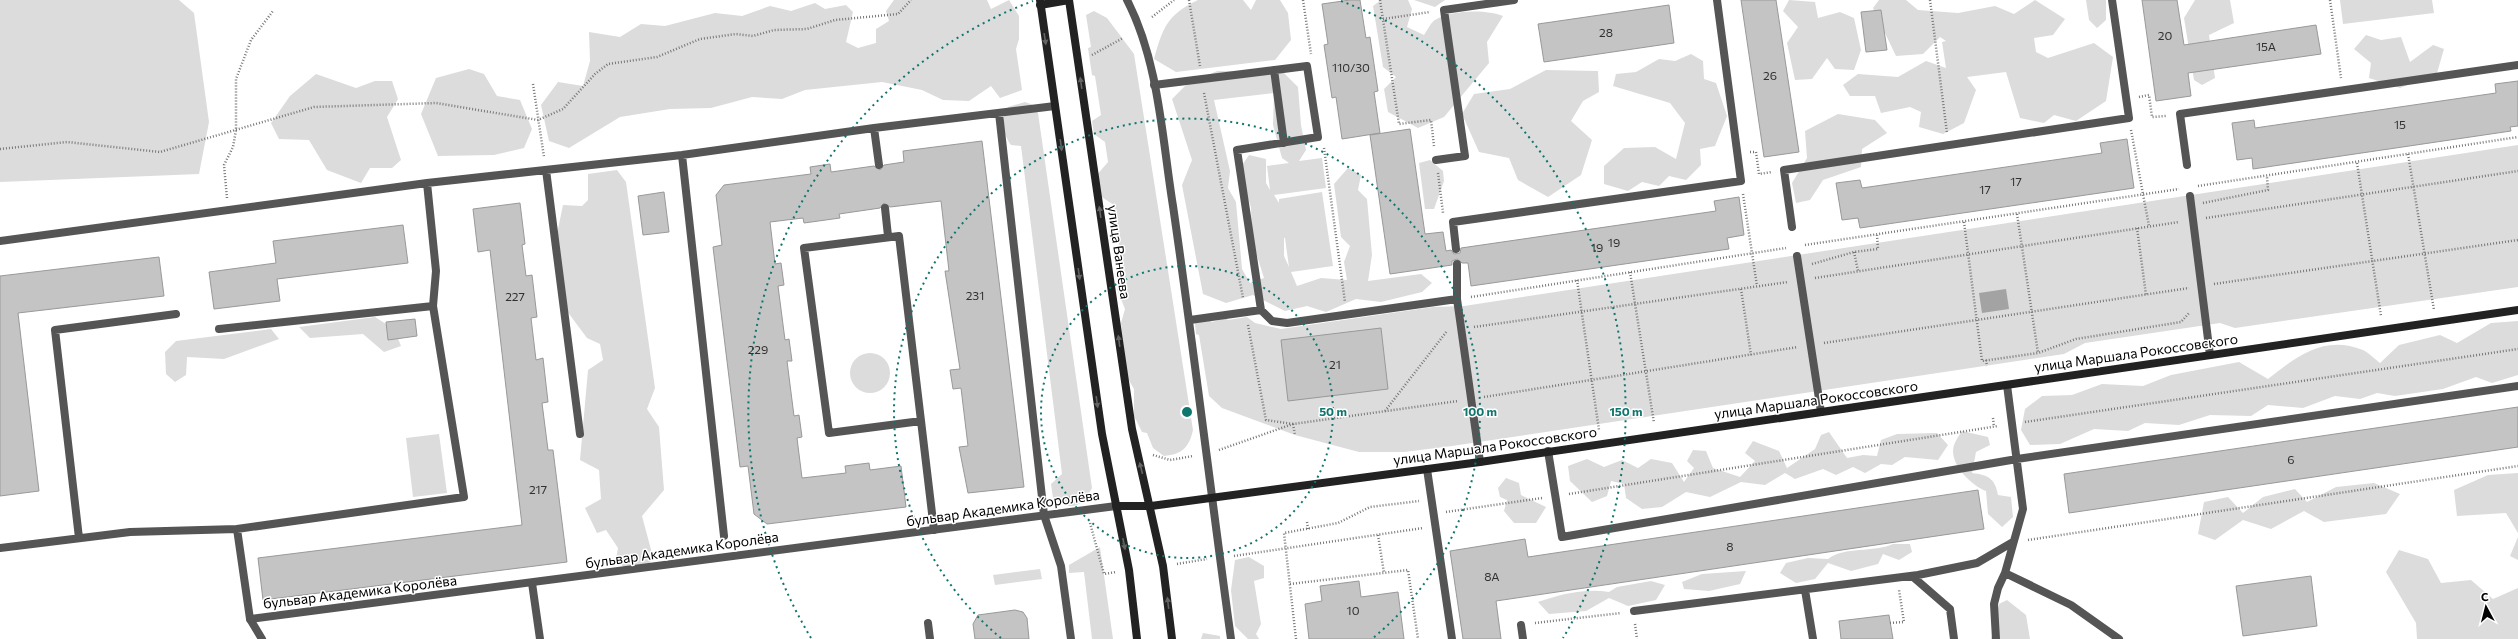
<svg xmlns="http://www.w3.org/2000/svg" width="2518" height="639" font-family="Commissioner,sans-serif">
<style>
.green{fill:#dcdcdc;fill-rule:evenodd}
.water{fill:#a3a3a3}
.building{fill:#c4c4c4;stroke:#999}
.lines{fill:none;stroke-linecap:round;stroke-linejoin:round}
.path{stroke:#777;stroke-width:2.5;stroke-dasharray:1 2;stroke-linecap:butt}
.lane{stroke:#555;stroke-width:8}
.street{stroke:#555;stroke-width:8}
.secondary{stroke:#222;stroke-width:8}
.oneway{fill:#646464}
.ring{fill:none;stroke:#0f766e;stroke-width:2;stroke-dasharray:2 4}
.labels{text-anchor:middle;stroke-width:3;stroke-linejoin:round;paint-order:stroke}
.number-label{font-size:12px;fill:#313131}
.street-label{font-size:14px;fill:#000;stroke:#fff}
.centre{fill:#0f766e;stroke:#fff;stroke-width:2}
.ring-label{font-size:12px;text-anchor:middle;font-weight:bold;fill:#0f766e;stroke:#fff;stroke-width:3;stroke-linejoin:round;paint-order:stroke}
</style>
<rect width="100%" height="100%" fill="#fff"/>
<path class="green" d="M0 0H179L194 13 209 122 199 174 0 182Z
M894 0H987L991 9 1009 0 1019 16V39L1016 49 1022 90 1000 98 991 86 969 101 943 100 922 90 882 82 805 90 782 99 752 97 711 108 670 109 620 117 569 148 549 141 541 105 558 82 583 86 590 61 589 32 620 37 641 24 665 26 715 13 742 16 770 6 791 11 815 3 825 9 846 5 853 12 846 42 858 48 876 43V29L889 21 886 11Z
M1198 0H1243L1251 10 1256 0H1280L1288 13 1291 40 1275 60 1176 72 1154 59C1163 27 1167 15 1198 0Z
M1381 0H1408L1412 9 1407 27 1424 35C1427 31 1431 22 1435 20 1451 10 1486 9 1503 16L1487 42 1489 63 1444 117 1418 128 1388 112 1384 89 1396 77 1383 67 1373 6Z
M1414 0H1445L1435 7Z
M1789 0 1815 2 1818 18 1840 12 1854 18 1861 50 1854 70 1835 69 1827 58 1812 79 1795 80 1787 43 1798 27 1783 11Z
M1879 0H1906L1918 10 1958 13 1995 6 2014 14 2035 0 2065 19 2053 35 2034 38 2036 52 2048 58 2094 43 2113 57 2106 101 2076 121 2054 115 2044 123 2020 118 2006 72 1967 77 1976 90 1964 123 1943 134 1919 127 1921 112 1910 107 1881 113 1875 96H1850L1843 85 1858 74 1898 77 1926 61 1946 68 1942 42 1946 41 1940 37 1923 54 1896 56 1873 8Z
M2086 0H2106V20L2097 28 2089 20Z
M2195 0H2230L2234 23 2209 35 2215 78 2202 85 2194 80 2184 18Z
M2340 0H2432L2434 13 2343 24Z
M1094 11 1107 18 1134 54 1193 430C1189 448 1182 454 1164 456L1153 448 1147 433 1142 432 1134 416V389L1127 377 1121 323 1125 309 1117 289 1124 278 1123 266 1116 257 1120 251 1114 205 1100 196 1096 176 1108 162 1105 142 1094 134 1092 121 1101 115 1095 76 1092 75 1088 48 1091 47 1086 15Z
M2366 35 2381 40 2401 37 2410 62 2433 45 2444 49 2437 73 2400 88 2369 78 2371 63 2354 49Z
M1691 54 1703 61 1704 79 1716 83 1727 116 1715 146 1700 149 1701 165 1686 180 1669 176 1659 186 1642 182 1628 191 1604 184V166L1624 148 1655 147 1676 159 1685 123 1670 103 1613 86 1616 74 1636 72 1659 59 1675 61Z
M469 69 484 74 497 96 520 100 532 129 524 148 494 155 438 156 421 114 436 78Z
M1546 70 1598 71 1599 92 1583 101 1571 121 1592 140 1581 175 1548 197 1518 180 1509 158 1479 152 1462 114 1474 94 1510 89Z
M1217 71 1283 72 1298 87 1301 125 1306 150 1299 161 1322 158 1326 188 1274 195 1279 203V199L1322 192 1333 266 1291 272 1297 286 1321 278 1347 280 1344 262 1350 246 1341 237 1334 184 1348 168 1361 175 1358 190 1367 199 1372 255 1368 281 1421 274 1432 283 1422 292 1381 302 1356 299 1326 312 1307 306 1285 311 1253 295 1226 303 1203 294 1182 185 1192 160 1172 99 1185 86ZM1274 93 1273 125 1282 158 1289 163 1267 166 1270 190 1266 183V159L1249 155 1238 171 1251 207 1252 240 1264 278 1250 283 1242 269 1236 202 1228 188 1230 171 1214 100ZM1284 238H1285L1289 267 1284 256Z
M316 74 356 88 375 81H392L398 99 387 117 401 160 392 168H370L361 183 327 170 309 140 279 139 271 123 290 96Z
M1025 102 1033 105 1038 113 1092 488C1082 507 1072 512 1053 498L1051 484 1062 474 1021 146 1011 145C1002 133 1001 119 1008 107Z
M1838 114 1875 120 1887 133 1862 149 1861 167 1823 180 1810 200 1796 203 1792 183 1807 158 1805 131Z
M2518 145V287L2235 328 2220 323 2085 343 2064 354 1452 446 1404 452H1359L1295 435 1222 408 1209 396 1199 335 1196 334 1195 323 1207 319 1212 322 1226 318 1228 320 1247 317 1255 323 1281 329 1433 307 1464 306Z
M1430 160 1443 171 1444 181 1434 209H1425L1419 163Z
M617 170 626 182 655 388 647 409 659 427 664 490 642 516 653 557 645 571 629 573 616 559 618 548 606 530 597 533 585 508 601 499 599 470 580 460 588 370 603 360 600 344 587 338 561 303 557 234 563 205 582 206 588 200V174Z
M375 317 394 329 401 346 384 352 363 334 310 338 299 327Z
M2518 321V375L2492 383 2476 377 2443 389 2395 396 2377 393 2360 399 2335 396 2303 408 2268 405 2251 416 2210 415 2179 425 2145 423 2128 431 2094 429 2060 444 2030 445 2021 430 2025 409 2042 396 2072 395 2102 384 2143 386 2171 375 2239 362 2268 379C2296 357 2324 334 2363 350 2369 353 2375 359 2380 363L2399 345 2440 335 2457 343 2491 323Z
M271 329 279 339 224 359 187 357 186 375 175 382 166 374 165 352 176 341Z
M850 373a20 20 0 1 1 40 0a20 20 0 1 1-40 0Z
M1962 431 1988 437 1990 445 1976 452 1972 473C1988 475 1995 478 1998 495L2011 497 2013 517 2002 527 1988 514 1986 491C1971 485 1948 463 1954 445 1956 440 1959 435 1962 431Z
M1829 432 1847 458 1863 455 1877 456 1881 440 1897 434 1937 433 1948 445 1938 460 1905 457 1892 465 1881 464 1865 473 1853 467 1836 475 1823 469 1795 479 1785 473 1765 485 1741 482 1710 497 1686 492 1662 507 1642 509 1626 498 1624 484 1611 481 1607 496 1592 502 1570 481 1568 466 1587 459 1604 467 1622 460 1638 468 1651 459 1672 463 1684 482 1694 468 1687 461 1693 450 1706 451 1713 468 1740 477 1755 461 1745 453 1753 441 1779 451 1787 468 1815 449 1821 435Z
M439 434 447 493 413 497 406 438Z
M2518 473V533L2506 513 2457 516 2454 490 2488 475Z
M1506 478 1519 483 1521 495 1546 507 1536 523H1514L1504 511 1507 500 1500 497 1498 488Z
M2374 483 2400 494 2386 514 2324 522 2304 511 2271 529 2243 520 2215 540 2198 534 2204 502 2228 497 2243 513 2263 497 2295 489 2307 502 2336 487Z
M2518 537V560L2510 556Z
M1893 544H1910L1912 552 1899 560 1883 554 1878 564 1851 571 1828 563 1815 579 1796 583 1780 573 1786 563 1808 558 1828 559C1845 546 1873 553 1893 544Z
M1100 547 1113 639H1092L1084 572 1069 573V565Z
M2399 550 2428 559 2441 583 2471 580 2493 599 2518 588V639H2417L2416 623 2386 572Z
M1249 557 1264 566V578L1254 581 1261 624 1256 634 1259 639H1248L1235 626 1231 590 1235 560Z
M1040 569 1042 579 995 585 993 575Z
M1746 571 1740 584 1709 591 1684 589 1682 582 1702 574Z
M1651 581 1665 585 1656 600 1628 606 1609 598 1586 611 1549 614 1538 602C1561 594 1585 588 1609 592L1617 587Z
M2007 600 2026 615 2030 639H1991L1999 604Z
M1203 633 1220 636V639H1201Z"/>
<path class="water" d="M2006 289 2009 309 1982 313 1979 293Z"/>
<path class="building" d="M1350 0H1360L1366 38 1370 37 1378 91 1374 92 1380 133 1342 139 1336 97 1332 98 1324 45 1328 44 1322 4Z
M1741 0H1776L1799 152 1764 157Z
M2142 0H2177L2184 45 2316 25 2321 54 2188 73 2191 96 2156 101Z
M1669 5 1674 43 1544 62 1538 24Z
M1881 10 1887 50 1866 52 1861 12Z
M2518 81V126L2510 127 2511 131 2253 169 2252 158 2237 160 2232 123 2254 120 2255 128 2496 93 2495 84Z
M1410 129 1425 234 1443 232 1446 251 1451 250 1454 254 1460 253 1461 248 1716 211 1714 201 1739 197 1744 235 1727 238 1729 249 1471 286 1468 263H1462L1457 259 1452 261V265L1390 274 1370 135Z
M2127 139 2134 188 1860 228 1858 218 1842 220 1836 183 1860 180 1862 188 2102 153 2100 143Z
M982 141 1024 487 968 493 959 447 968 446 961 388 953 389 950 370 960 369 945 271H949L941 201 890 207 884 203 880 208 839 214 840 218 804 223 803 218 770 222 775 264 781 263 784 285 778 286 785 340 789 339 792 361H787L794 416 799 415 802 437 797 438 802 478 846 473 845 466 869 463 870 470 901 466 906 507 767 524 754 514 748 466 740 467 713 247 722 245 716 195 724 185 811 174 810 167 830 164 831 172 874 166 880 170 884 165 904 162 903 151Z
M664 192 669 232 643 235 638 196Z
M520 203 525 244 522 245 526 276 532 275 537 317 531 318 536 360 543 358 548 402 542 403 548 450H553L567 562 263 600 258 558 522 525 490 250 478 252 473 209Z
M403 225 408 263 277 279 280 301 214 309 209 272 276 263 273 241Z
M159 257 164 296 18 313 39 491 0 496V276Z
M415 319 417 336 388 340 386 322Z
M1381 328 1388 389 1288 401 1281 340Z
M2518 407V447L2069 513 2064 474Z
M1978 490 1984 529 1496 601 1501 639H1463L1450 551 1525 539 1528 557Z
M2311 576 2317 626 2243 636 2236 586Z
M1359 581 1361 597 1398 592 1404 639H1309L1305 604 1322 601 1320 586Z
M1015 610 1023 612 1027 618 1029 639H975L973 624 978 615Z
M1889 615 1893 639H1841L1839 621Z"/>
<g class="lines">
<path class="path" d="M1189 0 1200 66
M1303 0 1311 54
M1380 0 1399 124 1431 120 1434 146
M1930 0 1947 133
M2330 0 2341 78
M1152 17 1174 0
M1383 19 1430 12
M1092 55 1123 38
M533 84 544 157
M1204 93 1243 298
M2139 97 2149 95 2152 117 2166 116
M2131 130 2149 226
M1324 148 1345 302
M0 149 67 142 160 152 314 107 436 103 538 120 563 109 595 74 608 64 657 57 700 39 736 34 753 36 774 30 807 29 835 20 898 14 911 0
M1750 152H1756L1759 174 1772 172
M2408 154 2434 310
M2357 163 2381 316
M1438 173 1443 213
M2198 186 2518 137
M1743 194 1757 286
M227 198 224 165 233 147 236 130V79L251 40 273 11
M2203 203 2268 190 2267 177
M2017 214 2038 353
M2206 218 2518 171
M1964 222 1982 361 2038 353 2076 339 2181 322 2190 312
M2137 228 2146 295
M1805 245 2179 189
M1854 252 1858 271
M1812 264 1854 252 1878 249 1877 235
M1630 272 1654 423
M1815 278 2179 222
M1577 280 1599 430
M2214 284 2518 240
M1741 289 1751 355
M1471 297 1786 248
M1248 325 1266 420 1293 424
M1474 327 1788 282
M1824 343 2189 288
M1986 360 1987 366
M1484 397 1798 347
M1385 411 1447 331
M1993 418 1994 427
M2025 422 2518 349
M1293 424 1295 435
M1219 450 1293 424 1458 401
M1153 455 1170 460 1193 456
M1569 494 1998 426
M1446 512 1542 498
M1307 522 1308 529
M1090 523 1104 574 1116 572
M1378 535 1384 573
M2028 540 2518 466
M1234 556 1423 528
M1177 564 1207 559
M1290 584 1408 570 1418 639
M1535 623 1621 613
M1890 623 1904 622 1899 590
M1635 624 1637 639
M1296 639 1284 533 1338 523 1370 507 1419 501"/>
<path class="lane" d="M1274 70 1284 143
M1154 85 1307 66 1318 137 1237 150 1261 310
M999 113 1044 515 1061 566 1071 639
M874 128 879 165
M682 155 724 536
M1436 160 1465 156 1444 10 1514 0
M2187 165 2180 114 2518 65
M546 170 580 434
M2190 196 2210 355
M885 208 888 236
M1792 227 1784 170 2129 118 2112 0
M0 241 427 183 682 155 874 128 1055 106
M1456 249 1453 222 1741 181 1717 0
M1797 256 1821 412
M1457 299V264
M1190 320 1261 310 1272 321 1287 323 1457 299 1480 462
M219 329 433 306
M921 421 829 433 804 248 899 236 934 530
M1548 451 1562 537 2017 459 2518 386
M1427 469 1452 639
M237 529 250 619 262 639
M79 538 55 330 176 314
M0 548 130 532 237 529 464 497 433 306 436 271 427 183
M2005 573 2071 605 2119 639
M1912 576 1950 609 1954 639
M532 583 540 639
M1805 590 1813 639
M1634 611 1918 575 1977 563 2013 542
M928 623 930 639
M1521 625 1523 639
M1996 639 1994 604 1998 588 2005 573 2023 509 2007 385"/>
<path class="street" d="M1127 0C1159 62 1162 138 1173 206 1194 350 1211 495 1231 639
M250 619 1116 506"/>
<path class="secondary" d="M1040 0 1102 434 1129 570 1137 639
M1069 0 1132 429 1163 566 1172 639
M1040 5 1069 0
M1116 506H1151L1480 462 2518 310"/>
</g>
<defs><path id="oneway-solid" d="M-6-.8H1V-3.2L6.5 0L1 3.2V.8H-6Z"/></defs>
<g class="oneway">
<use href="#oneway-solid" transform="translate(1045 39) rotate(81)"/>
<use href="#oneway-solid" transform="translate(1081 83) rotate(-98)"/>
<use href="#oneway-solid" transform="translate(1061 145) rotate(82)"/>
<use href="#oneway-solid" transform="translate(1100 212) rotate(-98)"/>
<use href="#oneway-solid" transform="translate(1079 274) rotate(82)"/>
<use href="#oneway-solid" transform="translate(1119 341) rotate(-98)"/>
<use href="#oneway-solid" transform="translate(1097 402) rotate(82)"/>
<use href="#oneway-solid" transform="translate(1141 468) rotate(-104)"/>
<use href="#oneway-solid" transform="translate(1124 544) rotate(79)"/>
<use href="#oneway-solid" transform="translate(1168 603) rotate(-97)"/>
</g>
<g class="ring">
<circle cx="1187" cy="412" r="146"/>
<path d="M1001 638A293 293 0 1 1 1373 638"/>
<path d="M811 638A439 439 0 0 1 1033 1M1341 1A439 439 0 0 1 1563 638"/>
</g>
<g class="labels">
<g class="number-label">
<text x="1606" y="37">28</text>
<text x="2165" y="40">20</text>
<text x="2266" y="51">15А</text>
<text x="1351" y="72">110/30</text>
<text x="1770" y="80">26</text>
<text x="2400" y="129">15</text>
<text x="2016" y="186">17</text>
<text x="1985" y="194">17</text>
<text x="1614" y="247">19</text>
<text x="1597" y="252">19</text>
<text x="975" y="300">231</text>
<text x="515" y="301">227</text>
<text x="758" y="354">229</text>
<text x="1335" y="369">21</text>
<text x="2291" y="464">6</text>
<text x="538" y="494">217</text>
<text x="1730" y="551">8</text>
<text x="1492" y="581">8А</text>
<text x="1353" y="615">10</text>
</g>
<g class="street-label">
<text transform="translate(1119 252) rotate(82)" y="5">улица Ванеева</text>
<text transform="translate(2136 353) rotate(-8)" y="5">улица Маршала Рокоссовского</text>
<text transform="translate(1816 400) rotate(-8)" y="5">улица Маршала Рокоссовского</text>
<text transform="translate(1495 446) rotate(-8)" y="5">улица Маршала Рокоссовского</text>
<text transform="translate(1003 508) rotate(-8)" y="5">бульвар Академика Королёва</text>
<text transform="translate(682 550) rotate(-8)" y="5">бульвар Академика Королёва</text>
<text transform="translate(360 592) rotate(-7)" y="5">бульвар Академика Королёва</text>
</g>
</g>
<circle cx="1187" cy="412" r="6" class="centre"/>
<g class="ring-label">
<text x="1333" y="416">50 m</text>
<text x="1480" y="416">100 m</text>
<text x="1626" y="416">150 m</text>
</g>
<g transform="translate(2486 607) rotate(353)" stroke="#ffffff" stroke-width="3" paint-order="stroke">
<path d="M0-3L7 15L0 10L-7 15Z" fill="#000000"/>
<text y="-6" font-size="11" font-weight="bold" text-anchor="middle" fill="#000000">С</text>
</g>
</svg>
